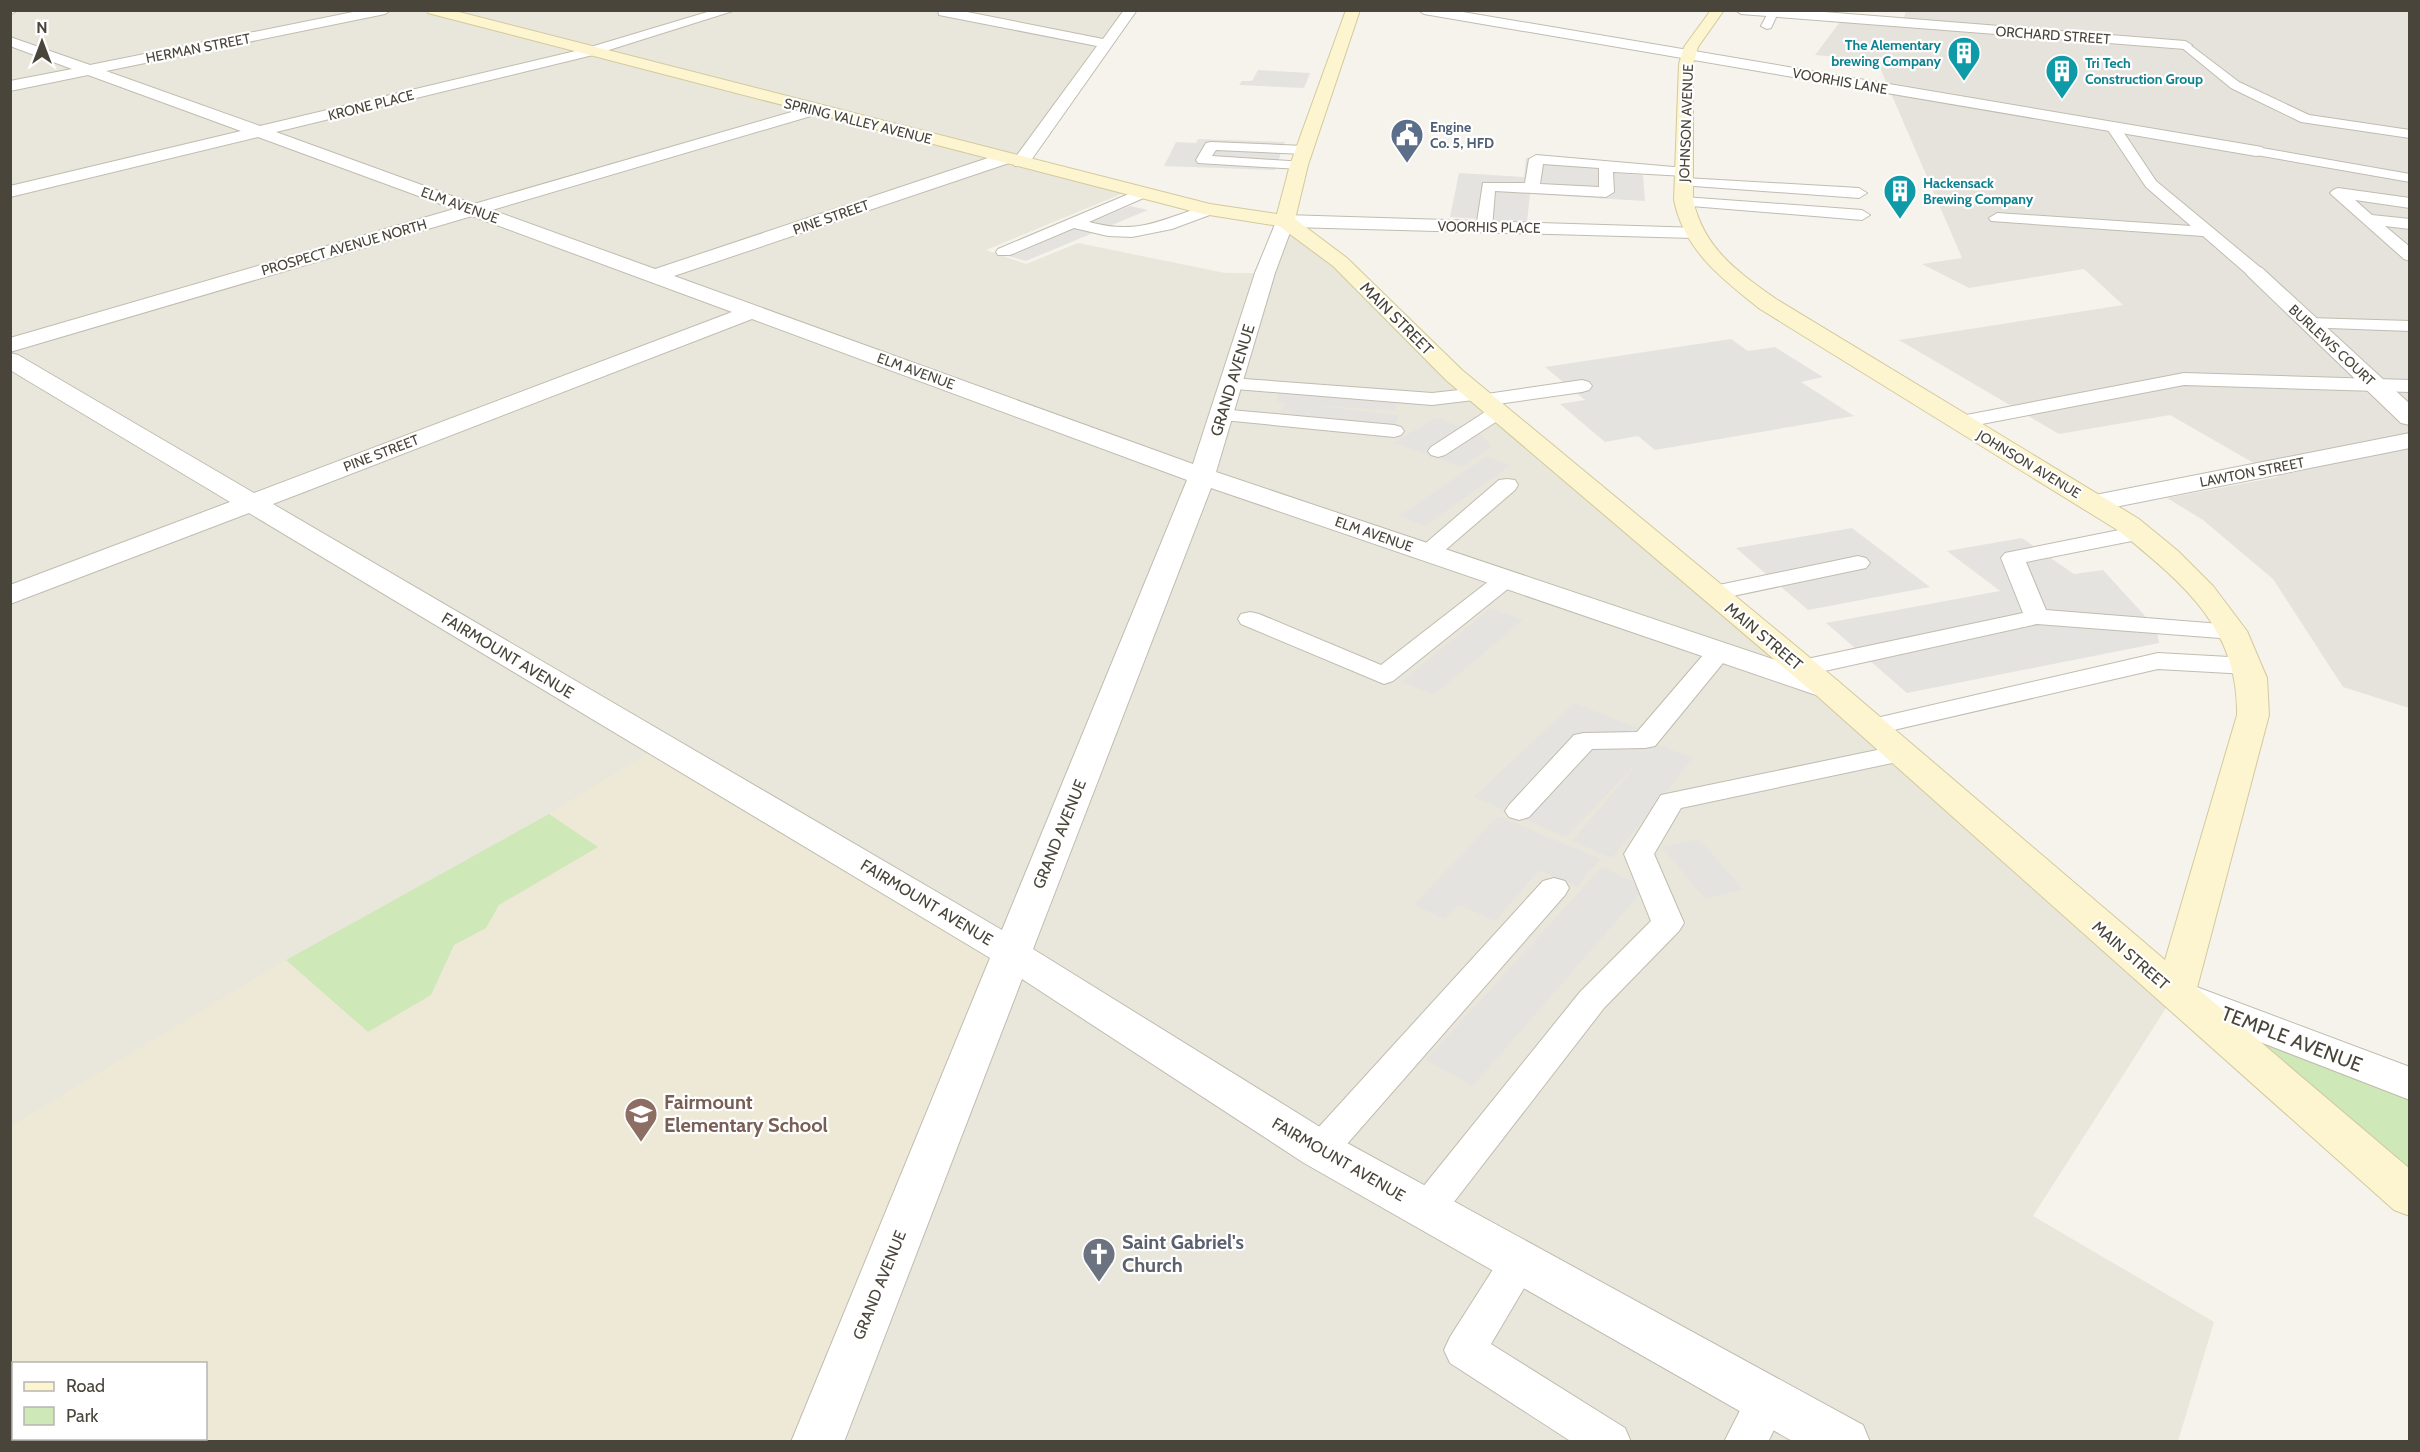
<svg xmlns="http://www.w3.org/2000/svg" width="2420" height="1452" font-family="Cabin,sans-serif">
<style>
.residential{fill:#e9e6db;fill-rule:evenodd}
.industrial{fill:#e6e3dd}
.education{fill:#eee9d7;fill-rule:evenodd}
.green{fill:#cee8b7}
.parking{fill:#e5e3e0}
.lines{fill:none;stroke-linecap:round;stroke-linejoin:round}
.lane-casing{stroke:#c1bcaf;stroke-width:2}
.street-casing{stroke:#c1bcaf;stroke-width:2}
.secondary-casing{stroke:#d3c99d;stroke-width:2}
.lane{fill:#fff;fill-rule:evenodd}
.street{fill:#fff;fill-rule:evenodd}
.secondary{fill:#fdf5cf;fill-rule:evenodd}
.labels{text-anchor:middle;stroke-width:4.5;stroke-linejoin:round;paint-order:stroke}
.far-street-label{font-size:14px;fill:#4a453a;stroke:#fff}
.far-culture-label{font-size:14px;font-weight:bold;fill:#0d838f;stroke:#fff;text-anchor:start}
.far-service-label{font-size:14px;font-weight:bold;fill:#4e5e75;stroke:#fff;text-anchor:start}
.street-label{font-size:16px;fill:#4a453a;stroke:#fff}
.near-street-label{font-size:20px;fill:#4a453a;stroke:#fff}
.near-education-label{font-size:20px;font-weight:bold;fill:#785e54;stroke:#fff;text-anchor:start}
.near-worship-label{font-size:20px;font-weight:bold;fill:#5b616d;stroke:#fff;text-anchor:start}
</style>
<rect width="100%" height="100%" fill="#f6f3ec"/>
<path class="residential" d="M10 11H1131L1021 161 1131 190 986 250 1026 264 1078 243 1225 273H1264L1285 221 1454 375 2175 994 2033 1216 2214 1322 2178 1441H11ZM14 1364H206V1438H14Z"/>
<path class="industrial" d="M1906 11H2409V708L2343 687 2273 579 2203 520 2167 498 2278 477 2170 415 2059 434 1899 340 2123 305 2084 269 1969 288 1922 264 1962 258 1877 61 1815 55 1843 18 1902 24Z"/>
<path class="education" d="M661 745 1011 953 817 1441 11 1442V1126L286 960 549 814ZM14 1364H206V1438H14Z"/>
<path class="green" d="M549 814 598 847 499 905 486 928 454 945 431 995 368 1032 286 960Z
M2175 994 2409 1084V1197Z"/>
<path class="parking" d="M1258 70 1310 73 1304 88 1239 85 1242 81H1252Z
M1198 139 1285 142 1275 170 1164 166 1176 142 1196 143Z
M1526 158 1598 162 1599 172 1643 175 1645 201 1530 194 1527 222 1450 217 1459 173 1524 177Z
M1130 206 1148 210 1026 261 1008 256Z
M1731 339 1748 351 1775 347 1823 377 1801 382 1854 416 1655 450 1638 436 1605 442 1560 404 1585 400 1545 367Z
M1279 392 1397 401 1395 411 1302 404 1399 415 1394 428 1279 416 1285 403 1276 402Z
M1436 418 1479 433 1492 447 1462 467 1393 443Z
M1486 457 1511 465 1425 526 1399 516Z
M1852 528 1930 587 1808 610 1736 548Z
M2022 538 2074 574 2103 570 2146 617 2157 632 2159 643 1907 693 1826 623 2000 591 1947 551Z
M1491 608 1523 620 1434 695 1401 682Z
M1574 703 1662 738 1656 744 1693 758 1612 858 1572 841 1643 757 1566 837 1474 797Z
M1498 816 1600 859 1577 887 1539 870 1495 921 1459 905 1445 919 1414 905Z
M1699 839 1743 889 1705 899 1662 847Z
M1602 867 1646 887 1473 1086 1426 1060Z"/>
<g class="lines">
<g class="lane-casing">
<path id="lane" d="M1769 11H1777L1778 13 1771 28 1767 29 1761 26Z
M2185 41 2239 82 2309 115 2410 130V138L2301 122 2231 88 2181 47V43Z
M2113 123 2118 124 2156 181 2261 268 2263 272 2261 276H2249L2203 236 1991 221 1989 218 1997 213 2191 226 2146 187 2106 127Z
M1211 142 1304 146 1311 150 1304 154 1216 150 1212 156 1304 162 1306 165 1299 169 1198 163 1196 160 1206 143Z
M2256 147 2410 174V182L2251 154 2249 151Z
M1536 155 1685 168 1692 172 1685 176 1613 172 1614 192 1606 197 1495 191 1492 228 1484 233 1478 231 1476 228 1483 183H1525L1529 159ZM1543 164 1599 168V187L1540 184Z
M1685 178 1859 188 1867 193 1859 198 1680 185 1678 182Z
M1143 188 1151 193 1148 196 1089 222C1142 236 1161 218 1210 205L1218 210 1215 213 1172 229 1132 237 1108 236 1074 228 1010 255H998L996 252 998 249Z
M2338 188 2410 198V208L2355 200 2372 215 2410 219V229L2385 226 2410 247V261L2404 259 2333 196 2330 193 2333 190Z
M1684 197 1862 210 1870 215 1862 220 1679 205 1676 202Z
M2308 318 2410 321V331L2302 327 2299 323 2302 319Z
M2184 373 2410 380V392L2184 385 1961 428 1954 426 1951 422 1954 418 1961 416Z
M1230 378 1432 393 1477 388 1484 390 1487 394 1582 380 1589 382 1592 386 1589 390 1582 392 1484 406 1477 404 1474 400 1432 405 1223 388 1220 384 1223 380Z
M1498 406 1505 408 1508 412 1505 416 1445 455 1438 457 1431 455 1428 451 1431 447 1491 408Z
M1220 409 1394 425 1401 427 1404 431 1401 435 1394 437 1213 419 1210 415 1213 411Z
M1507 479 1515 480 1518 485 1515 490 1436 558 1428 560 1420 558 1416 553 1420 548 1499 480Z
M2139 526 2147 528 2150 533 2147 538 2026 562 2046 610 2233 625 2242 627 2245 632 2242 637 2233 639 2037 624 1802 676 1793 673 1789 668 1793 663 1802 660 2023 613 2001 558 2005 553Z
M1858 556 1866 558 1870 563 1866 568 1714 600 1706 598 1702 593 1706 588 1714 586Z
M1506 572 1514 574 1518 579 1514 584 1393 681 1384 684 1241 624 1238 619 1241 614 1250 612 1259 614 1381 665 1498 574Z
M1719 644 1728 647 1732 652 1655 746 1645 748 1592 749 1529 817 1519 820 1509 817 1505 811 1509 805 1574 735 1584 733 1637 732 1710 647Z
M2158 653 2247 658 2256 661 2260 666 2256 671 2247 674 2158 669 1872 735 1862 733 1858 727 1862 721 1872 719Z
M1901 745 1911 747 1915 753 1911 759 1681 808 1654 854 1684 923 1679 931 1604 1008 1440 1220 1427 1225 1414 1220 1408 1209 1414 1198 1580 992 1651 921 1624 854 1661 795Z
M1554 878 1565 881 1569 888 1565 895 1333 1160 1320 1165 1307 1160 1302 1150 1307 1140 1543 881Z
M1520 1244 1534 1249 1540 1261 1491 1344 1625 1428 1631 1442H1572L1450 1363 1444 1350 1450 1337 1506 1249Z
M1768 1380 1783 1385 1789 1399 1768 1442H1724L1753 1385Z"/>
</g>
<g class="street-casing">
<path id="street" d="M10 10H18L10 15Z
M363 10H391L385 14 106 71 260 126 584 49 714 10H736L593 55 276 132 474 204 809 107H821L823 110 821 113 492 210 655 269 1000 154H1012L1015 158 1012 162 674 276 1193 464 1255 273 1278 217 1285 215 1700 228 1703 232 1700 236 1693 238 1292 227 1275 273 1216 472 1838 681 1843 688 1838 695 1827 698 1816 695 1211 488 1033 949 1336 1137 1863 1425 1870 1442H1794L1304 1163 1022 979 844 1442H791L990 958 249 513 10 604V585L230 502 10 370V353L18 355 254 493 732 312 472 216 10 352V338L454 209 258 137 10 197V186L241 131 88 75 10 91V81L72 69 10 46V37L90 65ZM752 319 1187 480 1002 930 273 504Z
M938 10H957L1103 39 1124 10H1137L1027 166H1015L1012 162 1097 46 944 16 939 15Z
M1418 10H1451L2256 146 2262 147 2265 151 2262 155 2256 156 1424 14Z
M1735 10H1799L2185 41 2192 45 2185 49 1741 14Z
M2255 266 2262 268 2410 404V425L2401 423 2248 276 2245 272 2248 268Z
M2410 433V448L2095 511 2085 509 2082 503 2085 497 2095 495Z
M2186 983 2410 1067V1100L2172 1008 2166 998 2172 988Z"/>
</g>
<g class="secondary-casing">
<path id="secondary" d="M427 10H451L1210 204 1277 214 1290 165 1346 10H1360L1308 165 1295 219 1347 258 1462 370 1838 681 2165 960 2237 715C2239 627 2181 582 2119 531L1760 309C1722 279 1684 250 1674 200L1679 64 1684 47 1711 10H1724L1698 47 1693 64V200C1704 249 1738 272 1776 299L2139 519 2178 551 2213 586 2247 631 2267 678 2269 715 2197 988 2410 1169V1216L2394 1210 1816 695 1446 380 1333 266 1279 226 1203 214 428 13Z"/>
</g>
<use href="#lane" class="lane"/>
<use href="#street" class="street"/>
<use href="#secondary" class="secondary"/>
</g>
<defs>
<g id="building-pin" transform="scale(1.725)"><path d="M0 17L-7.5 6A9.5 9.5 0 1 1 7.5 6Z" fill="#0f9aa8" stroke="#fff"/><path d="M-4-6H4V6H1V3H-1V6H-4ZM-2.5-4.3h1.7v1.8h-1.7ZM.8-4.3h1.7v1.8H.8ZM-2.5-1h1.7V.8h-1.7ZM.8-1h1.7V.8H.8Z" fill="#fff"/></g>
<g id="civic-pin" transform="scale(1.725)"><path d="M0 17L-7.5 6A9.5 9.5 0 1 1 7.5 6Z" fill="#5c6f8a" stroke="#fff"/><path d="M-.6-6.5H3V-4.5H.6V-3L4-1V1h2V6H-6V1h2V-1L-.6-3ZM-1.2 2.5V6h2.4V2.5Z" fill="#fff"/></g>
<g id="school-pin" transform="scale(1.725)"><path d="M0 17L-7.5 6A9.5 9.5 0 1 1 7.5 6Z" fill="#8d6e63" stroke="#fff"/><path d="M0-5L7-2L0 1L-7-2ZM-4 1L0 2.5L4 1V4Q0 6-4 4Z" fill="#fff"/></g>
<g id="church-pin" transform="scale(1.725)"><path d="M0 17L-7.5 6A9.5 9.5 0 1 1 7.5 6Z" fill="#6b7280" stroke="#fff"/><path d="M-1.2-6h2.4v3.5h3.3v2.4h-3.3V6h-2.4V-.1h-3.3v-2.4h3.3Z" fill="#fff"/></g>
</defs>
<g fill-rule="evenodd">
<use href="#building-pin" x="1964" y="53"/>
<use href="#building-pin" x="2062" y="71"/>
<use href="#civic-pin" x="1407" y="135"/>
<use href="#building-pin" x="1900" y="191"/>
<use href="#school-pin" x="641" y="1114"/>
<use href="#church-pin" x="1099" y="1254"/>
</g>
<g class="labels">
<g class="far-street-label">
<text transform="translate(2053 35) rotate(4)" y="5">ORCHARD STREET</text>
<text transform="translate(198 48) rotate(-11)" y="5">HERMAN STREET</text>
<text transform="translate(1840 81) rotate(10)" y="5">VOORHIS LANE</text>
<text transform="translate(371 105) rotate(-14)" y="5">KRONE PLACE</text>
<text transform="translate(858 121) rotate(14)" y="5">SPRING VALLEY AVENUE</text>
<text transform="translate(1686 123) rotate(-88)" y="5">JOHNSON AVENUE</text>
<text transform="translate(460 205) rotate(20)" y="5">ELM AVENUE</text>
<text transform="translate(831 217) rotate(-19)" y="5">PINE STREET</text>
<text transform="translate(1489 227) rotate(1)" y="5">VOORHIS PLACE</text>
<text transform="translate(344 247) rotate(-16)" y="5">PROSPECT AVENUE NORTH</text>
<text transform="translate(2332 345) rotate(43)" y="5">BURLEWS COURT</text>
<text transform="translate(916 371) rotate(20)" y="5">ELM AVENUE</text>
<text transform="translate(381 453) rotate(-21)" y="5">PINE STREET</text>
<text transform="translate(2029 464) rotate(31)" y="5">JOHNSON AVENUE</text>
<text transform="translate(2252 472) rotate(-11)" y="5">LAWTON STREET</text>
<text transform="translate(1374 534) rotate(19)" y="5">ELM AVENUE</text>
</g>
<g class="far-culture-label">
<text x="1941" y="50" text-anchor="end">The Alementary<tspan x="1941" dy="16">brewing Company</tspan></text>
<text x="2085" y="68">Tri Tech<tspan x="2085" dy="16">Construction Group</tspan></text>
<text x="1923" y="188">Hackensack<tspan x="1923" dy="16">Brewing Company</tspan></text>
</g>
<g class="far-service-label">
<text x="1430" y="132">Engine<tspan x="1430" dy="16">Co. 5, HFD</tspan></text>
</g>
<g class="street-label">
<text transform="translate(1397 318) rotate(45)" y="6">MAIN STREET</text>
<text transform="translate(1232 380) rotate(-73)" y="6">GRAND AVENUE</text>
<text transform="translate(1764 636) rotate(40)" y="6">MAIN STREET</text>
<text transform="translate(508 655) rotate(31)" y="6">FAIRMOUNT AVENUE</text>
<text transform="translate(1059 834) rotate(-68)" y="6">GRAND AVENUE</text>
<text transform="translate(927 902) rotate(31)" y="6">FAIRMOUNT AVENUE</text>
<text transform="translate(2131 955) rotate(41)" y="6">MAIN STREET</text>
<text transform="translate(1339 1159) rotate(30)" y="6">FAIRMOUNT AVENUE</text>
<text transform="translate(879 1285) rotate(-68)" y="6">GRAND AVENUE</text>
</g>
<g class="near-street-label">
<text transform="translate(2292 1039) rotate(21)" y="7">TEMPLE AVENUE</text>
</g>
<g class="near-education-label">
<text x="664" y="1109">Fairmount<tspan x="664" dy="23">Elementary School</tspan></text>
</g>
<g class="near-worship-label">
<text x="1122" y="1249">Saint Gabriel's<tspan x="1122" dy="23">Church</tspan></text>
</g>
</g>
<rect width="2420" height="1452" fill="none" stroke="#4a453a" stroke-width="24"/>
<rect x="12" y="1362" width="195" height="78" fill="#ffffff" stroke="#b7b5b0" stroke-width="1.5"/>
<rect x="24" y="1382" width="30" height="9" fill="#fdf5cf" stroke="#b7b5b0" stroke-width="1.5"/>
<text x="66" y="1392" font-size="18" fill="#4a453a">Road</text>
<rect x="24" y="1407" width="30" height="18" fill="#cee8b7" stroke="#b7b5b0" stroke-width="1.5"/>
<text x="66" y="1422" font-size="18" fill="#4a453a">Park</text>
<g transform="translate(42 42)" stroke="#ffffff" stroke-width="4.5" paint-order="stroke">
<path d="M0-4.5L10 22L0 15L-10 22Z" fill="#4a453a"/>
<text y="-9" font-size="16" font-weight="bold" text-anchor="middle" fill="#4a453a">N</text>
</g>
</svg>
